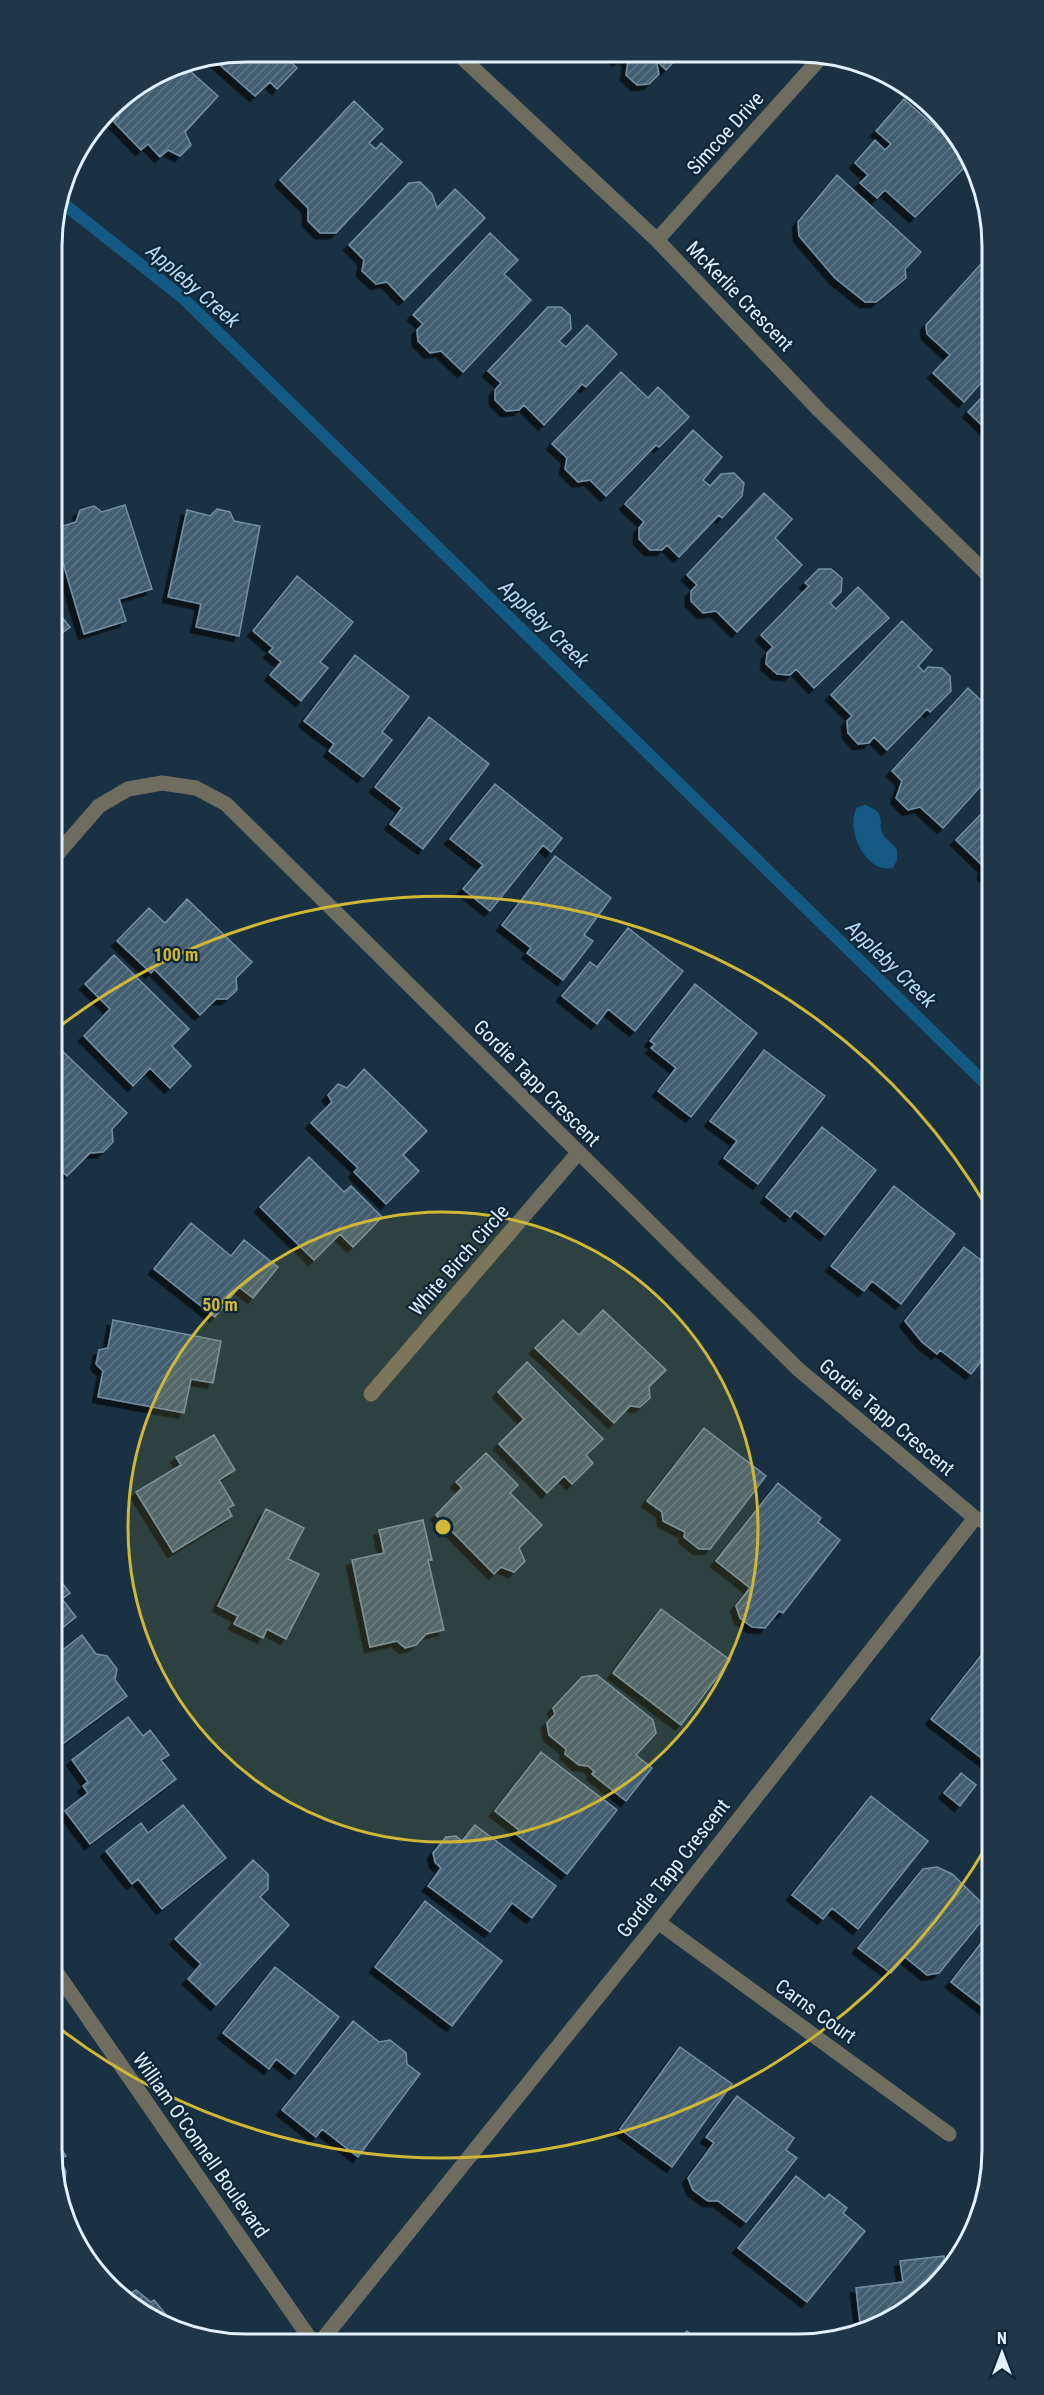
<svg xmlns="http://www.w3.org/2000/svg" width="1044" height="2395" font-family="'Roboto Condensed',sans-serif">
<style>
.water{fill:#145983}
.lines{fill:none;stroke-linecap:round;stroke-linejoin:round}
.stream{stroke:#145983;stroke-width:12}
.building{fill:url(#building-hatch);stroke:#748fa4;stroke-width:1.5;filter:url(#shadow)}
.minor{stroke:#6f6d60;stroke-width:15}
.tertiary{stroke:#6f6d60;stroke-width:15}
.ring{fill:none;stroke:#d0b736;stroke-width:3}
.labels{text-anchor:middle;stroke-width:4.5;stroke-linejoin:round;paint-order:stroke}
.street-label{font-size:20px;fill:#e2f1fd;stroke:#0e2738}
.water-label{font-size:21px;font-style:italic;fill:#badbf5;stroke:#0e2738}
.rim{fill:none;stroke:#e2f1fd;stroke-width:3}
.centre{fill:#d0b736;stroke:#0e2738;stroke-width:3}
.ring-label{font-size:18px;text-anchor:middle;font-weight:bold;fill:#d0b736;stroke:#0e2738;stroke-width:4.5;stroke-linejoin:round;paint-order:stroke}
</style>
<defs>
<pattern id="building-hatch" width="6" height="6" patternUnits="userSpaceOnUse" patternTransform="scale(1.5)"><rect width="6" height="6" fill="#435d70"/><path d="M-1 1l2-2M0 6l6-6M5 7l2-2" fill="none" stroke="#5e7585"/></pattern>
<filter id="shadow"><feDropShadow dx="-5.5" dy="5.5" stdDeviation="0" flood-color="#0009"/></filter>
</defs>
<rect width="100%" height="100%" fill="#193142"/>
<path class="water" d="M865 805C889 813 876 824 884 836 888 841 894 844 897 850V860L893 868C865 874 845 828 857 807Z"/>
<g class="lines">
<path class="stream" d="M60 201 183 298 989 1087"/>
</g>
<path class="building" d="M246 51H299L290 61 297 68 277 89 270 82 255 96 212 58Z
M610 53 681 54 666 70 656 60 659 74 649 84 637 85 626 75 628 61 624 56 618 61Z
M182 64 218 96 185 132 191 145 180 156 168 150 160 157 148 144 141 150 114 122 119 117 111 108 117 100 172 66Z
M914 92 936 108 941 118Z
M904 99 958 147 968 164 915 217 885 190 877 198 860 183 868 175 855 163 875 140 885 150 891 144 876 131Z
M354 101 383 129 369 143 376 149 381 143 402 162 336 233H320L308 221V208L280 180Z
M837 175 921 252 905 269 906 278 876 302H865L835 278 799 236 798 222Z
M420 182 432 194 437 208 455 189 485 218 404 300 387 282 376 284 362 271 364 260 349 245 409 183Z
M490 233 518 260 504 274 531 300 463 372 441 351 430 353 418 341 417 330 423 324 413 315Z
M981 264 987 269V376L964 402 933 373 950 355 927 334 926 325Z
M548 307H561L570 315 571 329 559 341 566 347 587 325 617 354 586 387 582 384 544 425 524 405 519 410 506 411 495 400V390L501 383 488 371Z
M621 372 648 398 658 387 689 417 659 447 656 445 606 496 590 480 578 482 565 469 567 458 552 444Z
M987 392V430L968 412Z
M693 430 722 457 703 480 710 486 721 474 734 473 744 483 742 496 722 518 719 515 679 557 667 545 662 550H650L639 539V528L644 522 625 504Z
M764 493 792 519 775 538 802 565 737 632 716 611 703 613 691 601V591L697 585 687 575Z
M125 505 152 589 119 599 126 621 84 634 53 529 76 522 80 510 94 506 102 512Z
M217 509 230 512 234 521 260 526 239 636 196 627 201 604 168 597 187 510 210 516Z
M819 569H831L842 578 841 592 830 603 836 609 858 587 889 618 814 688 796 669 790 675 777 674 766 664 767 653 773 647 761 635 809 586 805 583Z
M297 576 353 622 320 662 328 668 301 701 270 675 281 662 269 652 273 648 253 631Z
M53 606 70 627 53 640Z
M902 621 932 650 918 666 924 672 928 667 942 668 950 676 951 691 930 712 927 709 887 750 874 737 869 743 858 744 848 733 847 721 852 716 831 695Z
M355 655 409 697 382 732 392 740 363 777 329 751 334 744 304 721Z
M968 688 988 707V778L943 828 920 807 908 810 896 798 902 781 892 771Z
M429 717 489 764 423 849 390 824 402 808 375 787Z
M495 784 562 838 551 852 543 845 490 911 463 889 483 865 450 839Z
M988 807 989 879 983 874 984 867 956 840Z
M555 856 611 898 584 935 593 941 563 980 527 953 531 948 502 925Z
M187 899 252 962 236 978 237 990 227 999H216L200 1015 154 969 151 973 117 941 149 908 165 923Z
M628 928 683 971 635 1031 608 1009 597 1024 562 996 590 962 597 967Z
M114 955 189 1029 172 1046 191 1066 170 1088 150 1068 133 1086 84 1036 110 1009 85 984Z
M695 984 757 1033 691 1117 658 1091 676 1068 651 1048 655 1044 650 1041Z
M54 1043 127 1113 112 1129 113 1142 103 1152 90 1153 67 1176 54 1163Z
M764 1050 825 1096 758 1184 724 1158 737 1141 710 1121Z
M364 1069 427 1131 403 1155 419 1171 386 1204 354 1172 358 1168 311 1123 332 1102 328 1095 338 1084 347 1088Z
M822 1127 876 1170 825 1235 795 1210 790 1217 766 1197Z
M309 1157 344 1192 351 1186 382 1217 353 1247 340 1234 314 1260 260 1207Z
M894 1186 955 1234 901 1304 872 1281 864 1291 831 1266Z
M191 1223 231 1256 244 1240 278 1267 253 1298 239 1287 215 1317 154 1269Z
M964 1247 990 1267V1350L971 1374 940 1350 937 1354 922 1342 905 1321Z
M603 1310 666 1370 649 1387 650 1398 640 1407 630 1406 614 1423 535 1348 563 1320 579 1335Z
M113 1320 221 1341 213 1383 191 1379 184 1413 98 1397 103 1371 96 1364 99 1350 108 1348Z
M527 1362 603 1439 586 1455 593 1463 572 1484 564 1476 547 1493 499 1444 524 1419 498 1392Z
M990 1372V1391L987 1388 986 1378Z
M704 1428 766 1476 710 1549H699L684 1537 685 1532 663 1521 662 1512 647 1501Z
M214 1435 235 1470 219 1480 234 1505 228 1508 232 1516 173 1552 136 1492 181 1465 176 1457Z
M486 1453 518 1485 510 1493 542 1525 519 1548 525 1561 514 1572 501 1567 494 1574 436 1515 462 1488 456 1482Z
M778 1483 821 1518 818 1522 840 1540 783 1613 779 1611 765 1628 752 1627 740 1618 736 1606 750 1588 716 1561Z
M266 1509 304 1528 288 1559 319 1574 286 1639 267 1629 263 1638 234 1624 238 1616 218 1606Z
M423 1520 432 1560H428L444 1630 426 1634 416 1645 405 1648 397 1641 370 1647 352 1560 384 1553 379 1530Z
M56 1575 70 1593 62 1599 76 1617 56 1633Z
M661 1609 730 1660 681 1725 613 1673Z
M82 1635 96 1654 107 1656 117 1669 115 1680 127 1696 57 1748 56 1655Z
M991 1643V1761L989 1764 931 1719Z
M597 1675 653 1720 656 1733 636 1755 652 1768 626 1801 592 1774 594 1771 588 1766 579 1765 565 1754 566 1749 549 1735 547 1723 555 1714 553 1708 582 1677Z
M128 1717 143 1736 150 1730 169 1755 161 1760 176 1779 90 1844 65 1811 88 1793 83 1786 88 1782 72 1760Z
M541 1752 617 1810 567 1874 516 1834 519 1830 495 1811Z
M961 1773 976 1785 960 1806 944 1793Z
M871 1796 928 1841 858 1929 832 1908 823 1919 792 1895Z
M183 1805 226 1858 162 1909 138 1879 132 1884 106 1851 141 1823 148 1833Z
M475 1825 556 1886 532 1918 512 1903 490 1932 428 1886 441 1868 435 1862 433 1853 446 1837 456 1836 462 1841Z
M253 1860 268 1874V1889L260 1897 289 1925 216 2005 188 1979 201 1964 175 1939Z
M937 1867 952 1874 983 1904 984 1918 939 1973 927 1975 905 1957 891 1973 858 1948 923 1869Z
M425 1901 502 1961 452 2026 375 1967Z
M992 1929V2014L951 1982Z
M275 1967 339 2017 295 2074 276 2059 269 2069 223 2033Z
M353 2021 379 2042 390 2040 406 2053 407 2064 420 2074 358 2157 322 2129 316 2137 282 2110Z
M680 2047 732 2084 672 2167 620 2129Z
M737 2096 794 2138 786 2150 797 2158 746 2222 718 2201H708L693 2190 688 2178 714 2143 706 2137Z
M57 2143 66 2156 59 2160 66 2171 65 2180 58 2185Z
M796 2176 825 2199 829 2194 847 2208 843 2213 865 2231 807 2302 738 2248Z
M944 2256 945 2277 906 2311 861 2332 856 2288 903 2282 900 2261Z
M136 2290 151 2302 154 2300 173 2323 123 2298Z
M687 2331 696 2338H681Z"/>
<g class="lines">
<path class="minor" d="M456 52 657 240 819 410 988 575
M657 240 823 55
M53 859 99 806 128 789 162 783 196 788 226 804 798 1369 975 1518 658 1922 322 2340
M371 1394 578 1153
M975 1518 991 1524
M658 1922 949 2134"/>
<path class="tertiary" d="M57 1973 311 2340"/>
</g>
<circle cx="443" cy="1527" r="315" fill="#d0b736" fill-opacity=".12"/>
<g class="ring">
<circle cx="443" cy="1527" r="315"/>
<path d="M989 1842A631 631 0 0 1 59 2028M55 1030A631 631 0 0 1 989 1211"/>
</g>
<g class="labels">
<g class="street-label">
<text transform="translate(725 133) rotate(-48)" y="7">Simcoe Drive</text>
<text transform="translate(740 296) rotate(46)" y="7">McKerlie Crescent</text>
<text transform="translate(537 1083) rotate(45)" y="7">Gordie Tapp Crescent</text>
<text transform="translate(459 1260) rotate(-49)" y="7">White Birch Circle</text>
<text transform="translate(887 1417) rotate(40)" y="7">Gordie Tapp Crescent</text>
<text transform="translate(673 1868) rotate(-52)" y="7">Gordie Tapp Crescent</text>
<text transform="translate(816 2011) rotate(36)" y="7">Carns Court</text>
<text transform="translate(201 2145) rotate(55)" y="7">William O'Connell Boulevard</text>
</g>
<g class="water-label">
<text transform="translate(193 286) rotate(41)" y="7">Appleby Creek</text>
<text transform="translate(544 624) rotate(44)" y="7">Appleby Creek</text>
<text transform="translate(891 964) rotate(44)" y="7">Appleby Creek</text>
</g>
</g>
<path d="M0 0H1044V2395H0ZM246 62H798A184 184 0 0 1 982 246V2150A184 184 0 0 1 798 2334H246A184 184 0 0 1 62 2150V246A184 184 0 0 1 246 62Z" fill="#1f3748" fill-rule="evenodd"/>
<path class="rim" d="M246 62H798A184 184 0 0 1 982 246V2150A184 184 0 0 1 798 2334H246A184 184 0 0 1 62 2150V246A184 184 0 0 1 246 62Z"/>
<circle cx="443" cy="1527" r="9" class="centre"/>
<g class="ring-label">
<text x="176" y="961">100 m</text>
<text x="220" y="1311">50 m</text>
</g>
<g transform="translate(1002 2353)" stroke="#0e2738" stroke-width="4.5" paint-order="stroke">
<path d="M0-4.5L10 22L0 15L-10 22Z" fill="#e2f1fd"/>
<text y="-9" font-size="16" font-weight="bold" text-anchor="middle" fill="#e2f1fd">N</text>
</g>
</svg>
